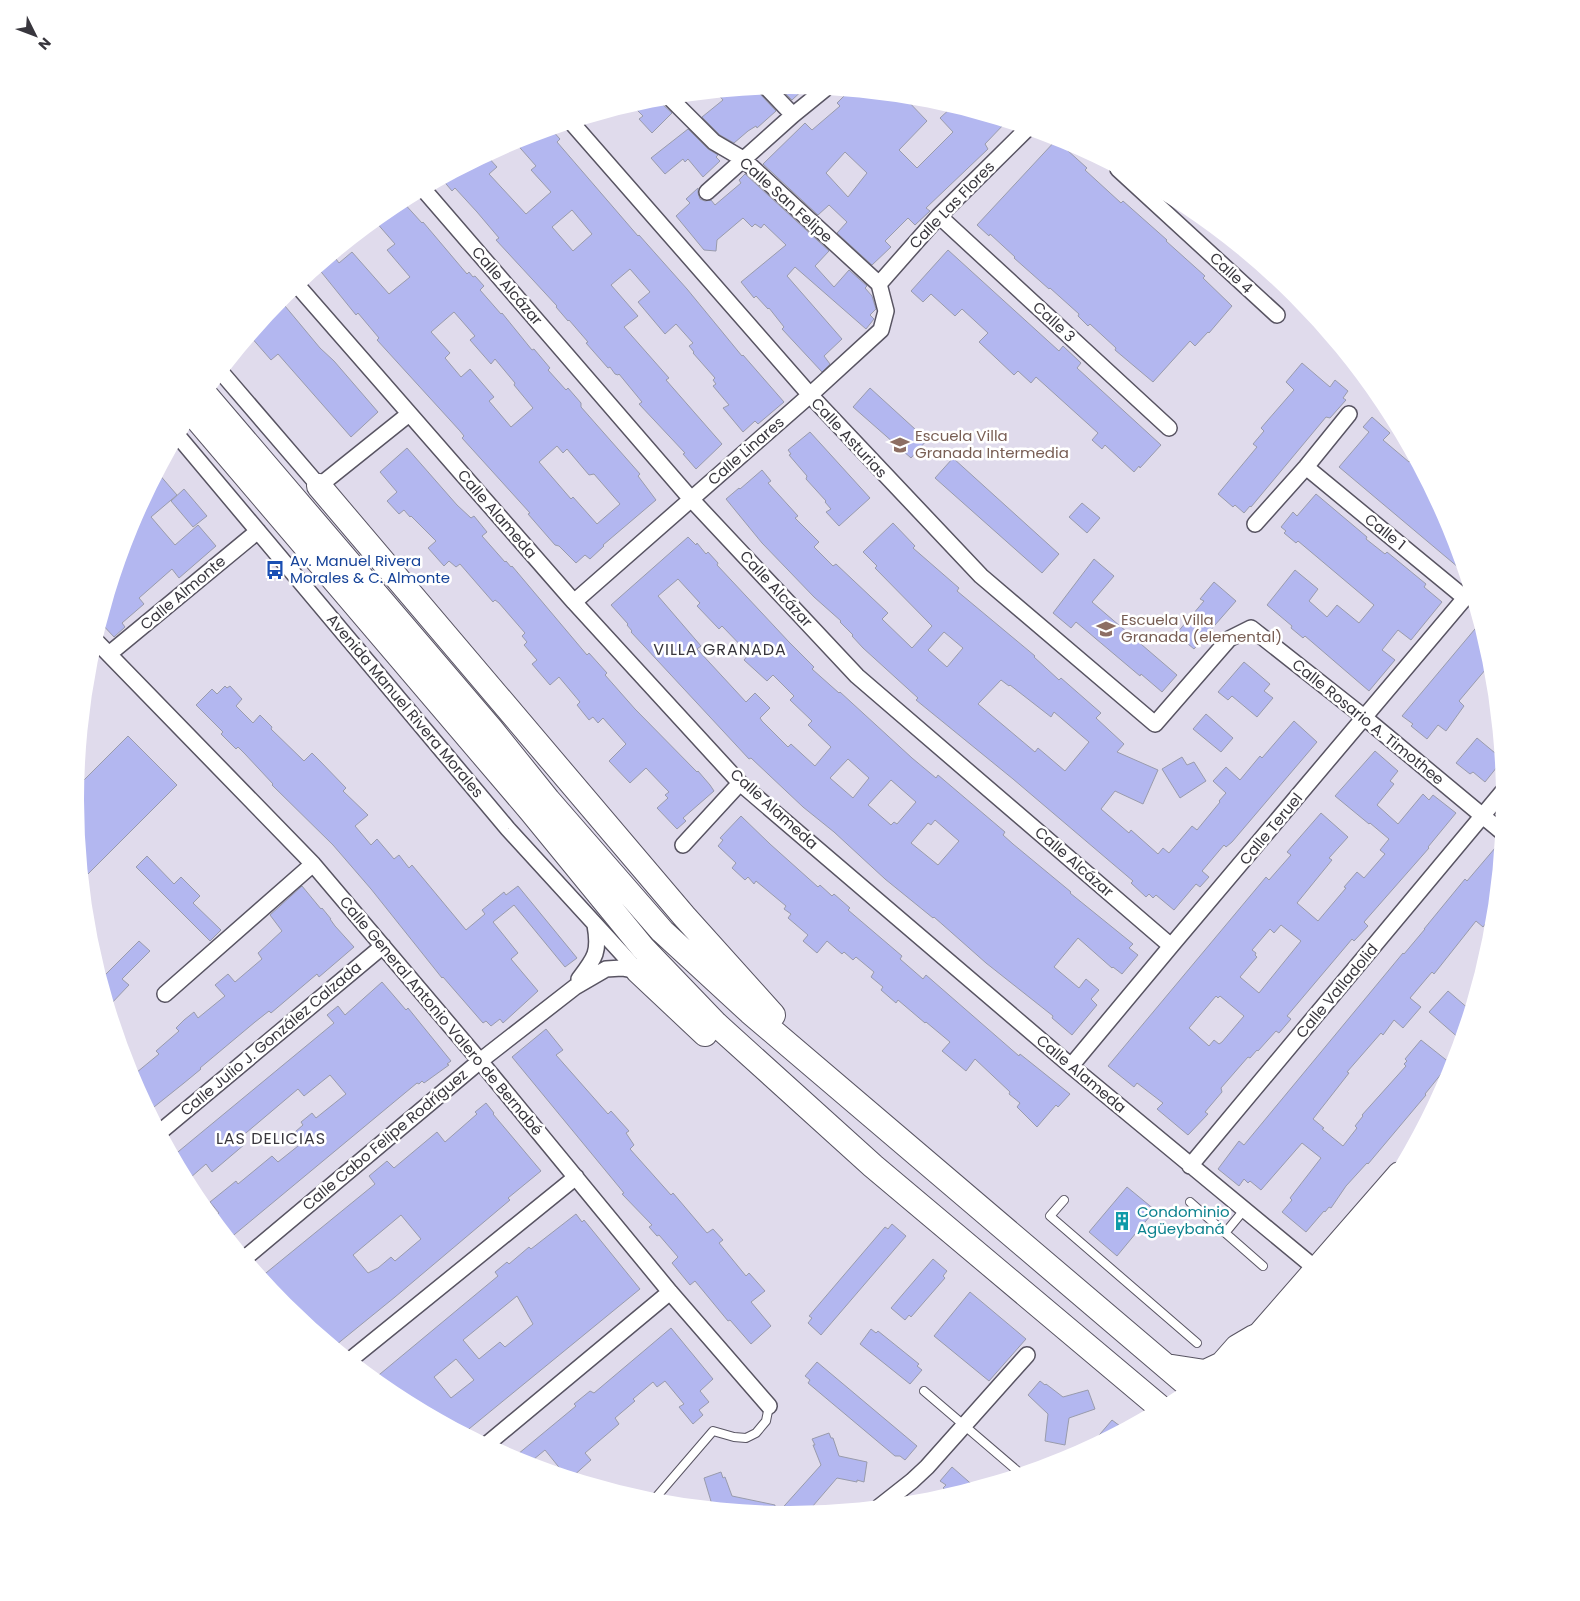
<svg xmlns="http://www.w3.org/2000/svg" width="1580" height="1601" font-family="Poppins,sans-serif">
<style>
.building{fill:#b3b7f0;stroke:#999bac;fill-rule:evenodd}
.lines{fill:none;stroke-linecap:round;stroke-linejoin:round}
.service-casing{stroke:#585462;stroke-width:10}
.minor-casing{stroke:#585462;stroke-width:18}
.tertiary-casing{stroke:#585462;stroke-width:21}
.trunk-casing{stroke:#585462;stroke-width:26}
.service{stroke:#fff;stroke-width:8}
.minor{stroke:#fff;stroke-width:15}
.tertiary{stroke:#fff;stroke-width:19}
.trunk{stroke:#fff;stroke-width:24}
.labels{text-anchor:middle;stroke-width:5;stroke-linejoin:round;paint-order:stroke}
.street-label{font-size:15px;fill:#38363d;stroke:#fff}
.education-label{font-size:15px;fill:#785e54;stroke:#fff;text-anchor:start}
.transit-label{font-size:15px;fill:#164399;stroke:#fff;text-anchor:start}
.culture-label{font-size:15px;fill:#0d838f;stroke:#fff;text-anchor:start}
.neighbourhood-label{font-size:16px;letter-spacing:1px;fill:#38363d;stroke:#fff}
</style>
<rect width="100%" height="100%" fill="#e0dbec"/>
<path class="building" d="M790 86 802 87H806L792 100 779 87Z
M758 89 760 94 776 111 757 128 756 126 748 131 734 143 720 135 702 117 723 100 717 93Z
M849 91 904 97 927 121 899 150 917 168 953 132 940 118 953 106 1006 122 985 144 988 149 926 208 930 211 915 225 908 218 885 241 891 247 872 265 837 233 847 222 829 205 818 215 763 164 805 123 812 130 840 106 837 103ZM845 152 867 173 848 197 826 173Z
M660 98 662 104 672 113 652 133 639 119 643 116 632 105Z
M551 129 560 139 557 142 638 236 639 235 687 289 742 356 743 355 784 402 758 424 755 421 743 432 723 408 729 405 713 386 716 384 713 380 715 378 693 353 694 352 689 346 693 343 676 324 665 334 638 302 650 292 630 269 611 285 638 316 624 327 669 378 666 380 722 444 696 469 683 454 685 453 639 404 642 402 619 374 618 375 615 374 610 367 608 368 586 343 588 342 569 320 568 321 556 307 557 306 496 240 499 238 477 212 455 188 452 191 442 179 487 156 497 167 489 174 526 214 551 192 531 170 536 166 514 141ZM572 210 592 234 573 251 552 227Z
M688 129 708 149 718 155 716 157 720 161 703 177 688 159 685 162 683 159 665 174 651 158Z
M1056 140 1087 168 1085 170 1121 203 1123 201 1167 240 1166 241 1205 276 1203 278 1232 306 1209 333 1208 332 1195 346 1190 341 1153 382 1115 350 1116 348 1090 324 1088 326 1078 316 1079 314 1050 288 1049 289 1014 258 1015 257 990 234 989 236 977 225Z
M745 174 829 251 815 266 834 287 849 270 867 286 865 288 872 296 876 309 870 315 874 319 866 329 795 267 787 276 842 339 824 356 830 364 822 372 782 329 784 327 769 308 768 309 756 296 754 298 741 282 786 245 764 224 761 228 755 224 752 227 743 218 717 240 716 251 704 250 676 216 690 203 686 199 698 188V193L700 199 705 201 711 200 715 205 741 183 739 180Z
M402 201 422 223 423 222 467 274 469 272 473 277 475 276 484 286 480 290 501 314 502 313 532 350 534 349 550 368 548 370 566 390 568 388 581 403V407L640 474 638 476 656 500 603 545 604 546 590 559 585 555 576 563 559 546 555 545 528 514 530 513 462 438 464 436 460 431 377 340 379 338 358 313 356 315 318 268 329 259 332 262 336 259 339 263 352 252 389 294 410 277 387 250 395 244 375 221 393 206ZM454 312 475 336 470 340 491 364 495 359 515 383 514 385 533 408 511 427 489 401 494 397 470 369 461 377 445 358 450 353 431 332ZM557 446 563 453 567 449 589 475 594 474 620 504 597 524 573 497 571 499 539 462Z
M948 250 1059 351 1063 346 1081 363 1077 368 1161 445 1140 468 1139 466 1134 472 1105 445 1102 449 1092 440 1098 433 1036 377 1031 383 1018 371 1014 375 979 342 988 333 962 309 955 316 931 294 923 302 911 291Z
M280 300 320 348 334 361 378 412 351 437 278 354 271 360 250 336Z
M1302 363 1330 387 1335 380 1348 391 1343 398 1346 400 1330 418 1326 417 1251 507 1250 506 1244 513 1235 505 1233 507 1218 494 1257 447 1253 444 1264 431 1261 428 1294 390 1286 382Z
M870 388 927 440 911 458 853 407Z
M1372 417 1390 433 1383 440 1409 462 1413 457 1451 527 1465 573 1339 467 1369 432 1363 427Z
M810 432 870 498 839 526 826 512 831 509 825 502 826 501 806 479 807 476 789 455 791 454 788 450Z
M407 448 457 505 471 518 474 516 487 532 482 536 505 562 506 561 511 567 512 566 587 655 589 653 607 673 605 675 635 709 697 772 698 771 710 785 714 791 683 818 686 821 677 829 657 808 668 798 665 795 669 792 646 768 630 783 609 761 626 744 603 718 598 723 593 717 589 720 577 705 580 702 559 677 550 685 532 664 537 660 524 645 527 642 522 636 525 633 499 603 495 600 493 602 460 564 456 567 449 561 444 566 428 548 436 541 411 516 410 517 404 510 399 514 387 501 397 492 380 472Z
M953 458 1059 554 1042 573 935 478Z
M762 470 771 481 768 483 798 516 795 518 819 542 814 547 833 566 836 564 888 613 882 619 912 648 932 626 875 568 877 566 863 552 893 523 915 546 913 548 959 588 957 591 1035 656 1034 657 1059 680 1061 678 1101 713 1096 718 1124 744 1117 752 1158 770 1143 804 1115 791 1101 809 1129 833 1131 830 1158 854 1163 848 1169 853 1192 826 1197 830 1220 802 1219 801 1226 793 1213 781 1226 767 1240 780 1260 756 1262 758 1294 721 1317 742 1232 842 1226 847 1224 845 1202 871 1209 877 1200 887 1196 884 1174 910 1156 895 1153 898 1149 894 1146 897 1131 883 1133 881 1013 779 916 700 918 698 863 648 852 636 853 635 840 622 841 621 814 597 762 543 726 499 739 488 740 489ZM944 632 963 648 947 667 928 650ZM1001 680 1009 686 1010 685 1051 717 1054 712 1089 742 1065 771 1038 748 1035 752 978 704Z
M158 473 177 495 151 517 175 545 198 525 216 546 179 578 172 569 139 598 144 604 122 623 125 627 114 637 101 623V620L130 527Z
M184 489 207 516 193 527 171 501Z
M1316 494 1367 537 1366 539 1385 554 1387 552 1426 584 1424 587 1442 602 1411 640 1398 630 1382 650 1395 660 1369 691 1305 636 1303 638 1291 628 1292 626 1267 605 1295 570 1318 589 1309 601 1327 617 1337 605 1359 623 1374 605 1298 541 1296 543 1284 533 1286 531 1281 527 1293 512 1297 516Z
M1082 503 1100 518 1087 533 1069 517Z
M688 537 696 545 697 543 706 554 708 552 718 563 717 565 789 642 814 667 812 669 839 693 840 692 912 758 936 778 938 775 1005 832 1003 835 1013 844 1071 892 1070 893 1133 944 1129 948 1138 955 1122 974 1113 967 1112 968 1078 938 1054 967 1079 988 1086 979 1099 990 1091 999 1097 1005 1072 1035 1052 1018 1053 1016 986 963 934 917 933 918 885 879 834 832 803 807 751 758 749 759 631 632 632 631 627 625 628 624 611 605ZM678 579 700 603 697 606 719 629 722 626 749 654 744 660 767 681 773 675 794 696 790 700 812 721 808 725 831 747 815 766 791 744 788 747 762 721 760 718 770 708 755 693 746 702 697 649 701 646 658 596ZM848 759 869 778 853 798 830 778ZM891 780 916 802 897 824 894 822 891 825 868 805ZM935 820 959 841 938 865 911 843 928 823 931 825Z
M1094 559 1114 576 1092 602 1177 675 1162 692 1141 674 1140 676 1076 622 1071 628 1053 613Z
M1214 582 1236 601 1194 649 1176 634 1204 601 1200 599Z
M1480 623 1491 663 1459 701 1464 706 1446 731 1438 725 1427 739 1411 726 1413 724 1402 716Z
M1244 662 1270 684 1264 691 1273 698 1257 717 1232 696 1228 700 1218 692Z
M225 686 227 688 230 686 242 699 236 706 253 723 260 715 272 727 271 729 304 761 312 753 319 760 346 788 343 791 368 815 355 826 371 845 377 839 394 859 399 855 409 868 412 865 466 930 485 914 482 910 504 892 506 895 518 886 577 958 565 967 514 905 493 922 518 953 511 959 538 991 503 1023 500 1019 491 1026 486 1021 483 1023 443 977 442 978 371 889 333 845 272 785 273 784 245 754 238 747 236 749 221 734 223 732 196 705 212 689 217 694Z
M1206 714 1233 738 1221 752 1193 729Z
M128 736 177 785 83 879 75 800 78 774 84 780Z
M1477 738 1501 758V762L1485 782 1473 772 1470 774 1456 763Z
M1375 751 1398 771 1390 781 1394 784 1377 805 1398 824 1423 794 1429 800 1433 795 1456 813 1428 847 1429 848 1364 922 1368 926 1354 941 1352 939 1347 945 1287 1016 1291 1019 1279 1033 1276 1031 1258 1051 1257 1050 1250 1058 1248 1057 1221 1088 1222 1092 1205 1112 1208 1114 1188 1135 1157 1109 1163 1103 1137 1083 1134 1087 1108 1066 1266 877 1269 880 1291 855 1287 852 1321 813 1348 837 1329 858 1332 860 1297 903 1318 921 1346 888 1344 887 1357 872 1364 878 1385 854 1380 850 1389 839 1370 823 1369 824 1335 796ZM1281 925 1301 941 1259 993 1240 977 1257 957 1255 955 1256 953 1252 950 1270 929 1274 933ZM1216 996 1218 998 1220 996 1244 1016 1222 1042 1219 1044 1214 1040 1209 1046 1189 1028Z
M1182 757 1187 765 1194 762 1206 781 1180 798 1162 769Z
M741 816 770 844 818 887 820 885 832 896 834 894 850 908 848 910 902 956 900 959 923 979 926 975 1019 1056 1020 1054 1070 1094 1058 1107 1056 1105 1037 1127 1017 1107 1020 1103 1009 1094 1010 1092 975 1059 966 1071 942 1051 950 1042 926 1022 925 1023 898 1000 896 1003 881 990 883 987 871 977 874 972 856 957 853 960 844 952 842 954 827 941 817 953 803 941 808 935 788 918 791 914 784 909 786 906 756 881 754 884 748 877 745 880 732 868 736 863 718 846 723 840 720 838Z
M1501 841 1494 913 1483 927 1476 921 1434 974 1432 972 1410 998 1421 1007 1403 1028 1394 1020 1383 1035 1381 1033 1347 1072 1349 1073 1313 1119 1324 1128 1322 1129 1343 1146 1357 1128 1355 1126 1363 1116 1362 1115 1406 1066 1404 1064 1407 1061 1405 1059 1421 1040 1450 1063 1425 1094 1426 1095 1368 1164 1367 1163 1346 1186 1331 1208 1329 1207 1325 1212 1324 1211 1306 1232 1282 1212 1292 1200 1290 1198 1321 1158 1302 1143 1261 1190 1250 1181 1248 1183 1244 1179 1239 1186 1218 1169 1239 1141 1244 1145 1403 953 1404 954 1425 929H1424L1465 879 1467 881Z
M147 856 174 884 181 877 200 896 193 903 221 930 210 941 136 867Z
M302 886 321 909 322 908 331 919H330L335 926 354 947 319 977 317 974 271 1013 269 1011 255 1022 200 1068 201 1069 184 1083 149 1111 131 1077 159 1054 156 1051 179 1031 176 1028 184 1020 194 1012 198 1018 225 996 215 985 228 974 235 982 262 959 258 953 282 931 270 915Z
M139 941 150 951 122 979 129 985 109 1006 101 979Z
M382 982 406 1010 408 1008 451 1061 447 1064 449 1065 424 1083 422 1081 419 1084 417 1083 229 1239 212 1218 219 1213 210 1202 236 1181 238 1184 272 1156 278 1162 303 1142 295 1132 303 1125 301 1122 312 1113 316 1118 346 1094 330 1075 304 1096 298 1089 240 1138 245 1144 212 1172 206 1164 190 1178 173 1156 334 1023 327 1015 338 1006 345 1015Z
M1448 991 1470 1010 1461 1040 1429 1012Z
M546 1029 563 1050 556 1055 608 1114 611 1111 629 1131 626 1133 634 1145 630 1149 671 1195 673 1193 707 1233 713 1229 723 1240 719 1243 746 1276 749 1273 765 1291 751 1302 771 1326 751 1344 730 1320 728 1321 695 1281 690 1285 672 1263 678 1257 659 1235 657 1236 649 1227 652 1225 622 1194 624 1193 512 1057Z
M486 1103 494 1113 493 1114 541 1171 508 1198 510 1200 395 1297 336 1345 333 1343 331 1345 287 1308 261 1277 375 1184 369 1176 387 1161 394 1168 437 1132 445 1142 477 1114 475 1112ZM401 1215 421 1239 395 1261 391 1257 378 1268 368 1273 353 1255Z
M1127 1187 1155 1210 1117 1256 1089 1232Z
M576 1214 582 1222 584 1220 640 1289 464 1433 393 1395 374 1379 498 1276 495 1272 507 1262 509 1264 529 1247 531 1249ZM517 1296 533 1324 505 1347 500 1342 479 1359 463 1340ZM456 1359 474 1380 451 1398 434 1377Z
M892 1224 906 1236 821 1335 808 1323 812 1318 809 1316 885 1227 888 1229Z
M933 1259 947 1271 943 1276 945 1278 911 1317 909 1315 905 1320 891 1308Z
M970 1292 1026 1339 989 1381 934 1336Z
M671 1328 713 1379 700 1391 709 1402 699 1410 703 1415 693 1424 679 1407 684 1404 665 1381 657 1387 653 1382 633 1399 635 1401 615 1418 619 1424 585 1453 591 1460 571 1478 566 1476 545 1450 528 1464 512 1459 576 1406 574 1404 590 1391 594 1393Z
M871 1329 876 1333 878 1331 919 1364 917 1366 922 1370 910 1384 860 1344Z
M817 1362 917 1446 905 1460 900 1456H895L808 1383 810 1380 805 1376Z
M1040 1381 1045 1385 1046 1384 1063 1397 1088 1390 1095 1409 1069 1418 1065 1445 1045 1441 1048 1414 1028 1395Z
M1112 1420 1124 1429 1089 1447Z
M829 1433 831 1438H833L839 1456 867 1462 864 1482 857 1480V1482L837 1478 806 1514 790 1516 777 1514 821 1465 813 1445H815L812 1439Z
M952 1467 976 1488 952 1495 943 1488 946 1485 940 1481Z
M721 1472 723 1478 725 1477 732 1496 775 1505 774 1514 713 1508 704 1478Z"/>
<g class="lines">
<g class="service-casing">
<path id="service" d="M1064 1200 1050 1216 1197 1343
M1190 1202 1263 1266
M1225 1233 1244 1210
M924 1391 1021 1474
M652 1502 713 1431 734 1437 746 1438 756 1433 766 1421 769 1406"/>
</g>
<g class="minor-casing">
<path id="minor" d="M767 88 793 115
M669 97 714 142 743 159 879 284
M572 123 810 395 981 576 1155 724 1229 639 1251 628 1365 718 1502 832
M1118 169 1277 315
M424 190 691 499 857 676 1171 946
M707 192 793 115 825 89
M939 216 1169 428
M879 284 939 216 1027 129
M297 285 574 602 740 783 1071 1066 1315 1268
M221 372 319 486 409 414
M178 436 508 829 638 971
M1306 467 1465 598
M1255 524 1306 467 1349 414
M574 602 810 395 881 330 886 311 879 284
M95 640 313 864 480 1061 670 1292 769 1406
M109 654 258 531
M683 845 740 783
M579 979C595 958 600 952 595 925
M165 994 313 864
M1071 1066 1171 946 1470 592
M160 1132 383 946
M1190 1166 1504 790
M245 1258 480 1061 575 987 606 969 622 968 638 971
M350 1360 576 1177
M486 1445 670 1292
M879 1507 912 1481 927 1467 1027 1355"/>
</g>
<g class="tertiary-casing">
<path id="tertiary" d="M1254 1337 1398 1172"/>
</g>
<g class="trunk-casing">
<path id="trunk" d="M204 393 491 729 548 800 662 931 750 1012 1194 1390
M191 412 531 811 643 948 716 1024 873 1166 1162 1409
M319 486 684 916 773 1015
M638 971 705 1034
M1166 1366 1205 1372 1222 1364 1237 1347 1254 1337"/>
</g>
<use href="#service" class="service"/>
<use href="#minor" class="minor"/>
<use href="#tertiary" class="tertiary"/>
<use href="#trunk" class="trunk"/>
</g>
<defs>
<g id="school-bare" transform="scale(1.5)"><path d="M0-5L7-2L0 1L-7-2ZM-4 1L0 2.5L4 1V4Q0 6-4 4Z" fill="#8d6e63" stroke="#fff" stroke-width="2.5" paint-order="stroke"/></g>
<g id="bus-bare" transform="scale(1.5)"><path d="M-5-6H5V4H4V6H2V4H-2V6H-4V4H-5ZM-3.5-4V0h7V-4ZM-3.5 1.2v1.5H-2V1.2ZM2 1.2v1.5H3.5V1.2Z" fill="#1a4fb4" stroke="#fff" stroke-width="2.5" paint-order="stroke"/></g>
<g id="building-bare" transform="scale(1.5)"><path d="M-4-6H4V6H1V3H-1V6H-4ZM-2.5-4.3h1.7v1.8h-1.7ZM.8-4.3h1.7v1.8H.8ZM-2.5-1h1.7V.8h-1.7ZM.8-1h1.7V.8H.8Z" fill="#0f9aa8" stroke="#fff" stroke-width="2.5" paint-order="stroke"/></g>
</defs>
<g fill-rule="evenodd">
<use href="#school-bare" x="900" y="445"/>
<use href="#bus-bare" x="275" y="570"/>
<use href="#school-bare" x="1106" y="629"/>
<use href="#building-bare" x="1122" y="1221"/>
</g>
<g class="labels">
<g class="street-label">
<text transform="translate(786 200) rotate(42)" y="5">Calle San Felipe</text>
<text transform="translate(952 205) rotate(-46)" y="5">Calle Las Flores</text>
<text transform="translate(1231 273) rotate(43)" y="5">Calle 4</text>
<text transform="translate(507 286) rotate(49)" y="5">Calle Alcázar</text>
<text transform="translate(1054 322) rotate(43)" y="5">Calle 3</text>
<text transform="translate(849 438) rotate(47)" y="5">Calle Asturias</text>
<text transform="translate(746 451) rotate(-41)" y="5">Calle Linares</text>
<text transform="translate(497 514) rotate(49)" y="5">Calle Alameda</text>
<text transform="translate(1385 532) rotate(39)" y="5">Calle 1</text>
<text transform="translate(776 589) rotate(47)" y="5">Calle Alcázar</text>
<text transform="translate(183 593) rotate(-40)" y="5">Calle Almonte</text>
<text transform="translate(405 706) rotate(50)" y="5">Avenida Manuel Rivera Morales</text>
<text transform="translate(1368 722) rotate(39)" y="5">Calle Rosario A. Timothee</text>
<text transform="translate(774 809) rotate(42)" y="5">Calle Alameda</text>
<text transform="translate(1271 829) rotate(-50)" y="5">Calle Teruel</text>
<text transform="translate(1074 862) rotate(41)" y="5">Calle Alcázar</text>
<text transform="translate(1337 991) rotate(-50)" y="5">Calle Valladolid</text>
<text transform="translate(441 1016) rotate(50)" y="5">Calle General Antonio Valero de Bernabé</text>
<text transform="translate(271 1039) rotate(-40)" y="5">Calle Julio J. González Calzada</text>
<text transform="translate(1081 1074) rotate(40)" y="5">Calle Alameda</text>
<text transform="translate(385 1140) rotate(-40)" y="5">Calle Cabo Felipe Rodríguez</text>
</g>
<g class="education-label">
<text x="915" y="441">Escuela Villa<tspan x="915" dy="17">Granada Intermedia</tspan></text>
<text x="1121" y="625">Escuela Villa<tspan x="1121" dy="17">Granada (elemental)</tspan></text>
</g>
<g class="transit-label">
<text x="290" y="566">Av. Manuel Rivera<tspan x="290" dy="17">Morales &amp; C. Almonte</tspan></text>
</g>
<g class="culture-label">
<text x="1137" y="1217">Condominio<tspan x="1137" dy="17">Agüeybaná</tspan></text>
</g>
<g class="neighbourhood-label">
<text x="720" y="655">VILLA GRANADA</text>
<text x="271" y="1144">LAS DELICIAS</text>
</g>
</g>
<path d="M0 0H1580V1601H0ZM84 800a706 706 0 1 1 1412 0a706 706 0 1 1-1412 0Z" fill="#fff" fill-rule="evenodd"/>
<g transform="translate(35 35) rotate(132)" stroke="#ffffff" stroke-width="4" paint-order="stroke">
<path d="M0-4L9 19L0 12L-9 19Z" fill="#38363d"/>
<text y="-8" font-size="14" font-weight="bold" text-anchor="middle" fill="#38363d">N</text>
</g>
</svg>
